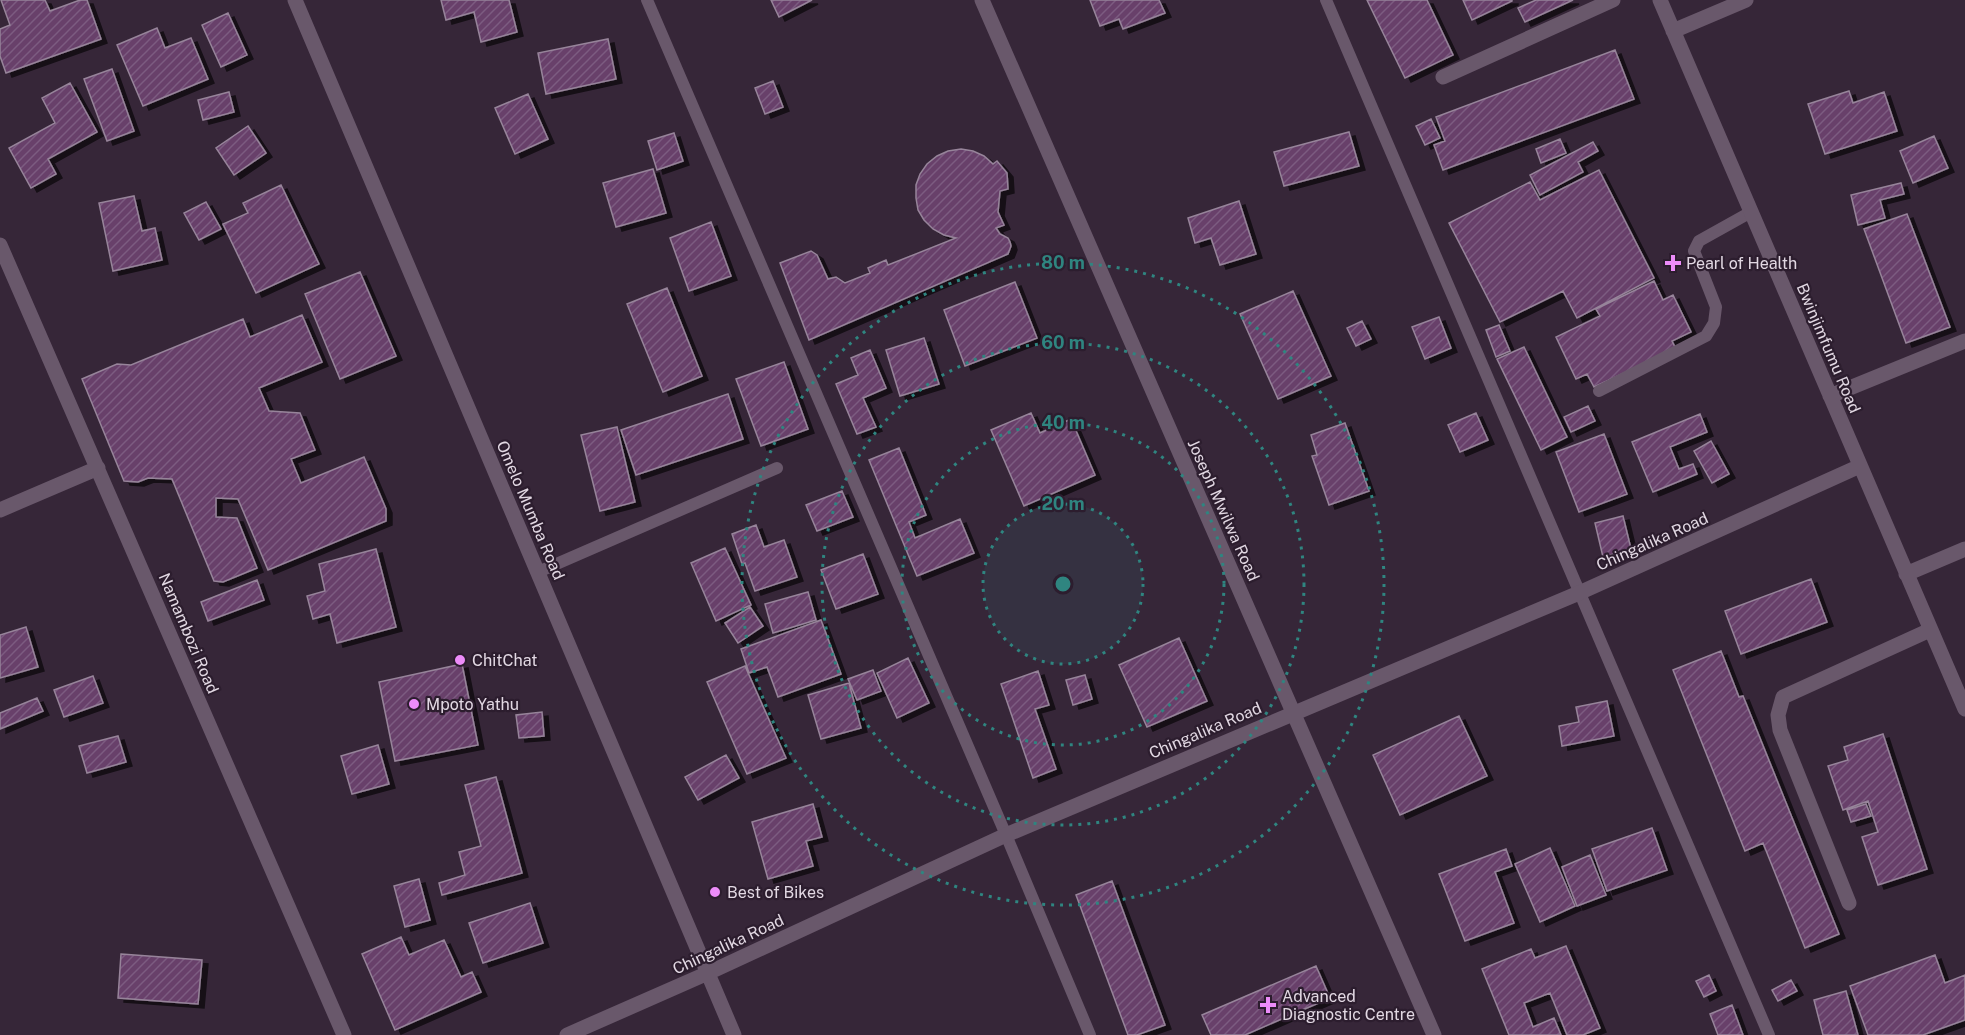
<svg xmlns="http://www.w3.org/2000/svg" width="1965" height="1035" font-family="'Public Sans',sans-serif">
<style>
.building{fill:url(#building-hatch);stroke:#97849a;stroke-width:1.5;filter:url(#shadow)}
.lines{fill:none;stroke-linecap:round;stroke-linejoin:round}
.lane{stroke:#69586b;stroke-width:12}
.street{stroke:#69586b;stroke-width:15}
.ring{fill:none;stroke:#2f8580;stroke-width:3;stroke-dasharray:3 6}
.poi-dot{fill:#ed8cf9;stroke:#2c1d2e;stroke-width:2}
.labels{text-anchor:middle;stroke-width:4.5;stroke-linejoin:round;paint-order:stroke}
.poi-label{font-size:16px;fill:#e2d8e3;stroke:#2c1d2e;text-anchor:start}
.street-label{font-size:16px;fill:#e2d8e3;stroke:#2c1d2e}
.centre{fill:#2f8580;stroke:#2c1d2e;stroke-width:3}
.ring-label{font-size:18px;text-anchor:middle;font-weight:bold;fill:#2f8580;stroke:#2c1d2e;stroke-width:4.5;stroke-linejoin:round;paint-order:stroke}
</style>
<defs>
<pattern id="building-hatch" width="6" height="6" patternUnits="userSpaceOnUse" patternTransform="scale(1.5)"><rect width="6" height="6" fill="#67406b"/><path d="M-1 1l2-2M0 6l6-6M5 7l2-2" fill="none" stroke="#7c5b80"/></pattern>
<filter id="shadow"><feDropShadow dx="6" dy="4" stdDeviation="0" flood-color="#0009"/></filter>
</defs>
<rect width="100%" height="100%" fill="#362638"/>
<path class="building" d="M1 0H45L50 11 80 0H87L101 39 6 73 0 56V29L10 25Z
M441 0H509L517 32 481 42 474 12 446 20Z
M771 0H812L779 17Z
M1090 0H1159L1165 13 1123 29 1119 19 1100 26Z
M1367 0H1427L1453 55 1405 78Z
M1463 0H1512V1L1472 20Z
M1536 0H1573L1525 22 1518 8Z
M228 13 247 55 221 67 202 25Z
M157 28 165 48 191 38 208 79 143 106 117 45Z
M608 39 616 79 546 94 538 53Z
M1615 50 1634 99 1443 170 1434 145 1445 141 1436 117Z
M112 69 134 131 107 141 84 79Z
M773 81 783 107 765 114 755 88Z
M70 83 97 132 48 159 56 174 31 188 9 148 55 123 42 98Z
M1849 91 1853 103 1884 92 1897 131 1825 154 1808 104Z
M229 92 234 112 203 120 198 100Z
M528 94 548 139 515 154 495 108Z
M1431 119 1440 138 1425 145 1416 126Z
M248 126 266 153 234 175 216 148Z
M1349 132 1359 166 1284 186 1274 152Z
M674 133 683 161 657 170 648 141Z
M1934 136 1948 168 1913 183 1900 151Z
M1560 139 1566 153 1541 163 1536 149Z
M1593 142 1598 151 1578 162 1583 172 1540 195 1530 175Z
M961 149 973 151 984 156 993 164 997 161 1007 173 1008 189 1000 191 998 212 1004 225 996 228 1000 234 1008 238 1010 242 1011 246 1008 254 809 340 780 263 811 251 817 255 828 279 836 277 845 283 870 273 868 268 886 260 888 265 956 238 944 235 933 229 924 220 918 210 916 198V185L920 174 927 164 937 156 948 151Z
M653 169 666 213 616 227 603 183Z
M1599 170 1654 278 1577 318 1563 291 1500 322 1449 223 1530 182 1540 200Z
M1901 183 1904 194 1880 200 1885 218 1858 225 1851 195Z
M281 185 319 264 256 293 223 224 248 213 243 203Z
M134 196 142 231 155 228 162 260 113 271 99 203Z
M1239 201 1256 254 1220 265 1211 238 1195 243 1188 218Z
M206 202 221 229 199 240 184 213Z
M1907 214 1950 327 1906 343 1864 229Z
M711 222 731 276 689 291 670 238Z
M360 272 396 356 340 379 305 294Z
M1654 281 1663 300 1673 295 1691 332 1672 341 1676 349 1594 387 1587 374 1576 379 1556 337 1600 316 1596 309Z
M1015 282 1037 338 965 366 944 310Z
M667 288 702 376 663 392 627 304Z
M1293 291 1331 376 1278 399 1240 314Z
M302 315 322 362 259 388 269 411 300 413 315 450 291 459 301 483 364 457 386 509V521L268 570 238 499 216 498V517L237 518 257 568 223 582 214 581 172 479 148 478 138 482 124 481 82 379 117 364 131 365 243 319 250 337Z
M1439 317 1451 348 1425 359 1412 327Z
M1362 321 1371 339 1356 346 1347 328Z
M1499 325 1510 351 1496 357 1486 330Z
M924 338 939 384 900 396 886 350Z
M1524 347 1567 437 1541 450 1497 359Z
M870 350 886 388 863 398 876 427 857 434 836 384 858 375 851 358Z
M784 362 808 429 761 446 736 379Z
M728 394 743 439 636 475 621 430Z
M1588 406 1595 421 1571 432 1564 417Z
M1031 413 1040 433 1071 419 1095 475 1024 506 991 430Z
M1476 413 1488 440 1460 452 1448 425Z
M1700 414 1707 432 1670 447 1679 469 1693 464 1697 474 1653 492 1632 442Z
M1345 423 1369 491 1329 505 1312 456 1317 455 1311 435Z
M617 427 635 502 600 511 581 435Z
M1604 434 1627 494 1579 512 1556 452Z
M1711 441 1729 474 1712 483 1694 451Z
M899 448 926 515 909 522 915 538 960 519 974 553 917 576 869 460Z
M842 491 853 517 817 531 806 505Z
M1623 516 1631 549 1603 557 1595 523Z
M756 525 764 547 784 540 797 577 755 591 745 563 742 564 732 534Z
M725 548 751 605 716 621 691 563Z
M376 549 396 627 337 643 330 614 313 619 307 596 325 591 319 564Z
M863 554 878 594 836 609 821 570Z
M1811 579 1827 622 1741 654 1725 611Z
M257 580 264 600 208 621 201 602Z
M808 592 816 620 773 633 765 604Z
M750 607 763 626 738 643 725 623Z
M821 620 841 674 778 697 767 667 749 673 741 649Z
M26 627 38 667 0 678V635Z
M1179 638 1207 701 1147 727 1119 665Z
M1721 651 1739 697 1743 696 1839 934 1805 948 1763 843 1745 851 1673 670Z
M908 658 929 703 897 718 877 673Z
M462 664 478 745 395 761 379 682Z
M745 666 786 758 747 774 707 682Z
M873 670 881 691 857 700 848 679Z
M1038 671 1049 705 1035 709 1056 769 1033 778 1001 684Z
M1085 675 1092 699 1073 705 1066 680Z
M93 676 103 703 64 717 54 690Z
M849 683 861 728 821 739 808 695Z
M37 698 43 711 0 729V713Z
M1607 701 1614 736 1562 746 1559 726 1579 722 1576 707Z
M542 712 544 736 519 738 516 715Z
M1459 716 1487 776 1400 815 1373 755Z
M1883 734 1927 869 1878 885 1862 837 1878 832 1868 801 1843 810 1828 766 1848 760 1844 747Z
M118 736 126 762 87 773 79 746Z
M378 745 389 784 352 794 341 756Z
M726 755 739 778 698 800 685 777Z
M496 777 522 873 442 895 439 883 465 875 459 852 481 846 465 785Z
M813 804 822 837 806 841 813 866 768 879 752 822Z
M1866 804 1871 816 1851 822 1847 810Z
M1652 828 1667 870 1607 891 1592 849Z
M1550 848 1575 906 1540 922 1515 864Z
M1506 849 1512 866 1495 872 1514 923 1465 941 1439 874Z
M1590 855 1606 895 1577 906 1562 867Z
M419 879 430 920 405 927 394 886Z
M1112 881 1165 1025 1137 1035H1128L1076 895Z
M530 903 543 943 483 963 469 923Z
M401 937 409 955 444 940 461 977 472 972 481 992 395 1030 362 954Z
M1566 946 1600 1028 1583 1035H1567L1550 993 1524 1003 1533 1027 1554 1018 1561 1035H1509L1482 969 1531 949 1535 958Z
M121 954 202 960 198 1004 118 998Z
M1935 955 1945 983 1965 975V1020L1923 1035H1868L1850 986Z
M1316 966 1330 998 1245 1035H1211L1202 1015Z
M1709 975 1716 991 1704 997 1696 981Z
M1791 980 1797 991 1778 1001 1772 990Z
M1846 991 1858 1035H1823L1814 1000Z
M1732 1005 1743 1035H1718L1710 1014Z"/>
<g class="lines">
<path class="lane" d="M647 0 1006 835 1090 1035
M1326 0 1769 1035
M1599 391 1706 336 1714 323 1716 307 1694 251 1699 241 1751 212
M538 572 777 468"/>
<path class="street" d="M295 0 734 1035
M982 0 1434 1035
M1660 0 1965 709
M1673 31 1746 0
M1443 77 1613 0
M0 245 344 1035
M1830 396 1965 341
M0 510 98 468
M1906 574 1965 549
M1849 903 1780 730 1778 715 1783 697 1930 630
M567 1035 708 973 1006 835 1579 593 1860 466"/>
</g>
<circle cx="1063" cy="584" r="80" fill="#2f8580" fill-opacity=".12"/>
<g class="ring">
<circle cx="1063" cy="584" r="80"/>
<circle cx="1063" cy="584" r="161"/>
<circle cx="1063" cy="584" r="241"/>
<circle cx="1063" cy="584" r="321"/>
</g>
<g class="poi-dot">
<path d="M1670 254h6v6h6v6h-6v6h-6v-6h-6v-6h6z"/>
<circle cx="460" cy="660" r="6"/>
<circle cx="414" cy="704" r="6"/>
<circle cx="715" cy="892" r="6"/>
<path d="M1265 996h6v6h6v6h-6v6h-6v-6h-6v-6h6z"/>
</g>
<g class="labels">
<g class="poi-label">
<text x="1686" y="269">Pearl of Health</text>
<text x="472" y="666">ChitChat</text>
<text x="426" y="710">Mpoto Yathu</text>
<text x="727" y="898">Best of Bikes</text>
<text x="1282" y="1002">Advanced<tspan x="1282" dy="18">Diagnostic Centre</tspan></text>
</g>
<g class="street-label">
<text transform="translate(1829 348) rotate(67)" y="6">Bwinjimfumu Road</text>
<text transform="translate(531 510) rotate(67)" y="6">Omelo Mumba Road</text>
<text transform="translate(1224 510) rotate(66)" y="6">Joseph Mwilwa Road</text>
<text transform="translate(1652 541) rotate(-24)" y="6">Chingalika Road</text>
<text transform="translate(189 633) rotate(67)" y="6">Namambozi Road</text>
<text transform="translate(1205 730) rotate(-23)" y="6">Chingalika Road</text>
<text transform="translate(728 944) rotate(-25)" y="6">Chingalika Road</text>
</g>
</g>
<circle cx="1063" cy="584" r="9" class="centre"/>
<g class="ring-label">
<text x="1063" y="269">80 m</text>
<text x="1063" y="349">60 m</text>
<text x="1063" y="429">40 m</text>
<text x="1063" y="510">20 m</text>
</g>
</svg>
